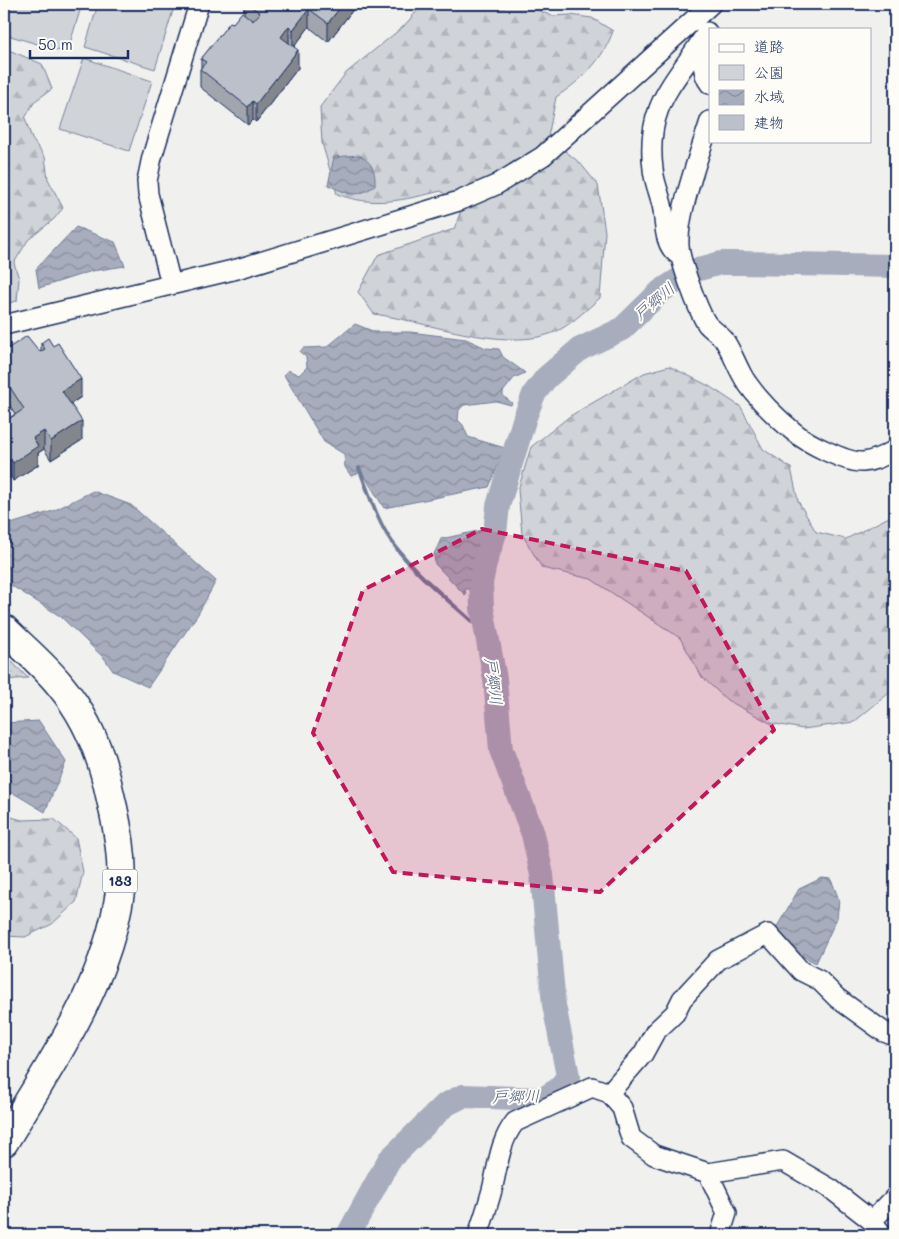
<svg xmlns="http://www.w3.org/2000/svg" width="899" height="1239" font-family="Mali,'Klee One',sans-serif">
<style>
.green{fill:#d0d3d8;stroke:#76819b}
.forest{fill:url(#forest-firs);stroke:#76819b}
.park{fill:url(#park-dots);stroke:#76819b}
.water{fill:url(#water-waves);stroke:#6f7b97}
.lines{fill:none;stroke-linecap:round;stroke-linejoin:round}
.stream{stroke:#6f7b97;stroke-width:4}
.river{stroke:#a7adbd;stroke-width:24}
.minor-casing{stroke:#1b2f5e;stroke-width:22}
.highway-casing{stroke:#1b2f5e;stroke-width:31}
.minor{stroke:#fdfcf7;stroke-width:19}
.highway{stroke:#fdfcf7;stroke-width:28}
.wall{fill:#a1a5ae;stroke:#1b2f5e}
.shaded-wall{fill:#83868d;stroke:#1b2f5e}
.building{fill:#bbc0ca;stroke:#1b2f5e}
.marked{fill:#c2185b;fill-opacity:0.2;stroke:#c2185b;stroke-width:4;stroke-dasharray:10 6;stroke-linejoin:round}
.labels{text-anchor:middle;stroke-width:4;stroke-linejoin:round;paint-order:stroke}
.shield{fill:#fdfcf7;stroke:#5f6c8c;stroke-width:1}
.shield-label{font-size:14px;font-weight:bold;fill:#1b2f5e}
.water-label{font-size:16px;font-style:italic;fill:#4c5b7f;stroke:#fdfcf7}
</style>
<defs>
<pattern id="forest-firs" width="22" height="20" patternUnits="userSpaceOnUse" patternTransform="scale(1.25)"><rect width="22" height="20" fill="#d0d3d8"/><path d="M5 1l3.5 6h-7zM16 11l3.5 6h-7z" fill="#b2b5bc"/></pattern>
<pattern id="park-dots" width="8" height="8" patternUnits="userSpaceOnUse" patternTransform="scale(1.25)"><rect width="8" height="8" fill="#d0d3d8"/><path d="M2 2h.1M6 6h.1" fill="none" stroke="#b2b5bc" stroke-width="1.8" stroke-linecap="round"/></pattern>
<pattern id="water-waves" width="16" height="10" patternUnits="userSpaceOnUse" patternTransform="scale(1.25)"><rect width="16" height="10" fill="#a7adbd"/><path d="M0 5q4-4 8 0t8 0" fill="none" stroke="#878d9d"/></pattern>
</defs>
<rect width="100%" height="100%" fill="#f0f0ee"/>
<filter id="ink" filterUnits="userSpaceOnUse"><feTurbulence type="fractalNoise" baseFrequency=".02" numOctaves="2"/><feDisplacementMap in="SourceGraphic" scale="10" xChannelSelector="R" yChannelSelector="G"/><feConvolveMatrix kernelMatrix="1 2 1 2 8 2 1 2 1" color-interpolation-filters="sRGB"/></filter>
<g filter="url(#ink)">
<path class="green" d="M4 4H82L67 53 4 34Z
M98 4H175L155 69 85 47Z
M84 58 152 81 129 151 60 129Z"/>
<path class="forest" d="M423 4H530V7L552 16 570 15 592 18 613 31C603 60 582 80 556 97L548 137 580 163 598 185 605 232 600 298C588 308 575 321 561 329 512 356 426 321 374 314L358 292 378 255 454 229 462 208 441 191C404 200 373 208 337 194L322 143 320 107 346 73 404 26Z
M4 48 42 64 52 89 35 101 25 118 32 139 45 157 48 179 63 208 54 219 28 240 14 263 19 279 17 301 4 304Z
M669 366 709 386 741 407 763 449 791 468 798 501 816 532 846 539 895 514V688L854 722 803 729 770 723 727 700 702 677 680 638 591 579 542 568 522 534 518 490 531 447 570 416 644 373Z
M4 815 22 820 54 819 76 838 83 872 76 902 52 924 25 937 4 936Z"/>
<path class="park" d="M4 654 28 678 4 680Z"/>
<path class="water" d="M359 155C372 162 376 171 375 186 354 199 349 194 328 185L334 157Z
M76 227 115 242 125 266 92 271 39 288 36 269Z
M355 324 375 332H410L466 339 486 348 499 349 503 357 524 372 525 373 514 378 503 392V396L512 403 511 405 496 401 464 405 459 410 458 420 463 425 468 437 505 448 489 487 384 508 362 472 351 476 345 467 344 454 324 442 284 375 288 370 299 375 307 367 306 357 300 352 303 348 327 347Z
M93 491 131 505 216 581 198 614 148 687 113 671 105 659 60 616 4 581V526L53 511Z
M487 529 476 573 474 596 472 589H465L466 596 435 564 434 554 441 539Z
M39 721 66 762 45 812 15 794 4 791V723Z
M822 878 831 879 839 900 837 918 816 963 772 941 775 930 799 889Z"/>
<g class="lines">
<path class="stream" d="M359 468C369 493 377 521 392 542 417 577 455 605 486 634"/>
<path class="river" d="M348 1235 389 1160 445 1105 463 1096 543 1099 559 1089 568 1076 554 1005 542 875 533 834 501 750 495 679 482 608 481 583 485 563 495 533 498 506 525 417 534 394 546 378 580 349 622 329 661 291 692 271 721 263H738L895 266"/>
<g class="minor-casing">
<path id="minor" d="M706 37C703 52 700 72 710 84
M710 121C700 153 677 214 679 246 680 261 698 311 707 324 713 331 722 335 726 343 734 356 738 370 747 383 759 400 778 419 794 432 807 443 847 463 863 462 875 461 885 455 895 450
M679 255C664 247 665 224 663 210 661 196 654 183 653 169 645 103 676 83 707 32
M171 284 148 194 147 181 152 157 199 4
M4 325 237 269 459 201 496 185 543 156 711 4
M609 1093 643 1054 655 1032 675 1013 682 999 718 960 768 934 801 971 819 980 837 998 884 1032 895 1036
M708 1173 727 1213 720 1235
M872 1221 895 1197
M478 1235C483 1220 488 1205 492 1190 498 1167 499 1142 515 1122L592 1087 609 1093 622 1108 631 1138 654 1155 708 1173 783 1161 831 1189 872 1221 883 1235"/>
</g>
<g class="highway-casing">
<path id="highway" d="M4 629C22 647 44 665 60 685 86 716 102 756 110 795 117 824 125 862 120 892 107 985 51 1063 4 1142"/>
</g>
<use href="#minor" class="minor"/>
<use href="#highway" class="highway"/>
</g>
<path class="wall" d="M244 4H363L358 10 355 7 328 42 309 27 294 47 298 68 256 122 253 120 248 125 200 87V69L201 68V59L233 23 244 14Z
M41 343 81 397 71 404 82 440 51 460 44 449 38 453V465L13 481 11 477 4 481V422L15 414 6 399 4 351 40 352 41 351Z"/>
<path class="shaded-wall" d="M343 4H355V7L328 42V23Z
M358 4H363L358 10Z
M309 9V27L293 48V30Z
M289 26V45L281 37Z
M298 50V68L256 122V104Z
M253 101V120L248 125V107Z
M81 379V397L62 409V391Z
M6 381V399L4 401V382Z
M82 421V440L51 460V441Z
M44 431V449L38 453V465L13 481V463L33 438Z
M11 459V477L4 481V463Z"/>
<path class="building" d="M248 4H343L328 23 309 9 293 30 289 26 281 37 298 50 256 104 253 101 248 107 200 69 206 62 201 59 230 22 233 23 242 12 253 21 260 13Z
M27 336 40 352 45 349 41 343 48 338 53 346 58 343 81 379 62 391 82 421 51 441 44 431 33 438 38 446 13 463 11 459 4 463V422L24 409 6 381 4 382V351Z"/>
</g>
<path class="marked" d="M482 529 686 571 774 730 600 892 393 872 313 733 363 590Z"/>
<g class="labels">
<rect class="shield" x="102.5" y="869.5" width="35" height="23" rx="4"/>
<g class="shield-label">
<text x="120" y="886">183</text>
</g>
<g class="water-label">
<text transform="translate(654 301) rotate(-40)" y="6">戸郷川</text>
<text transform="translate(494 681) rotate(83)" y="6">戸郷川</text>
<text transform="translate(516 1096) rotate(-1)" y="6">戸郷川</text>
</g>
</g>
<rect width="899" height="1239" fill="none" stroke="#fdfcf7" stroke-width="20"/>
<rect x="10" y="10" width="879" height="1219" fill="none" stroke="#1b2f5e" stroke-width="2" filter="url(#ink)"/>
<rect x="709" y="28" width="162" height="115" fill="#fdfcf7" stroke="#a3aaba"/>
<rect x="719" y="44" width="25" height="8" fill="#fdfcf7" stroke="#a3aaba"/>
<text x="754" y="52" font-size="15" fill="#1b2f5e">道路</text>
<rect x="719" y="65" width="25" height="15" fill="#d0d3d8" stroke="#a3aaba"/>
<text x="754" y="78" font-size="15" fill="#1b2f5e">公園</text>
<rect x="719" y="90" width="25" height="15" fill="url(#water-waves)" stroke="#a3aaba"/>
<text x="754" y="102" font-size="15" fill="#1b2f5e">水域</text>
<rect x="719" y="115" width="25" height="15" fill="#bbc0ca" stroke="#a3aaba"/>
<text x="754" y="128" font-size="15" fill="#1b2f5e">建物</text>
<path d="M30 50v8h98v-8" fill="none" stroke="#1b2f5e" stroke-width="2.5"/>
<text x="38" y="50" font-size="15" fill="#1b2f5e" stroke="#fdfcf7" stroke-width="4" paint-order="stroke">50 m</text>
</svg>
